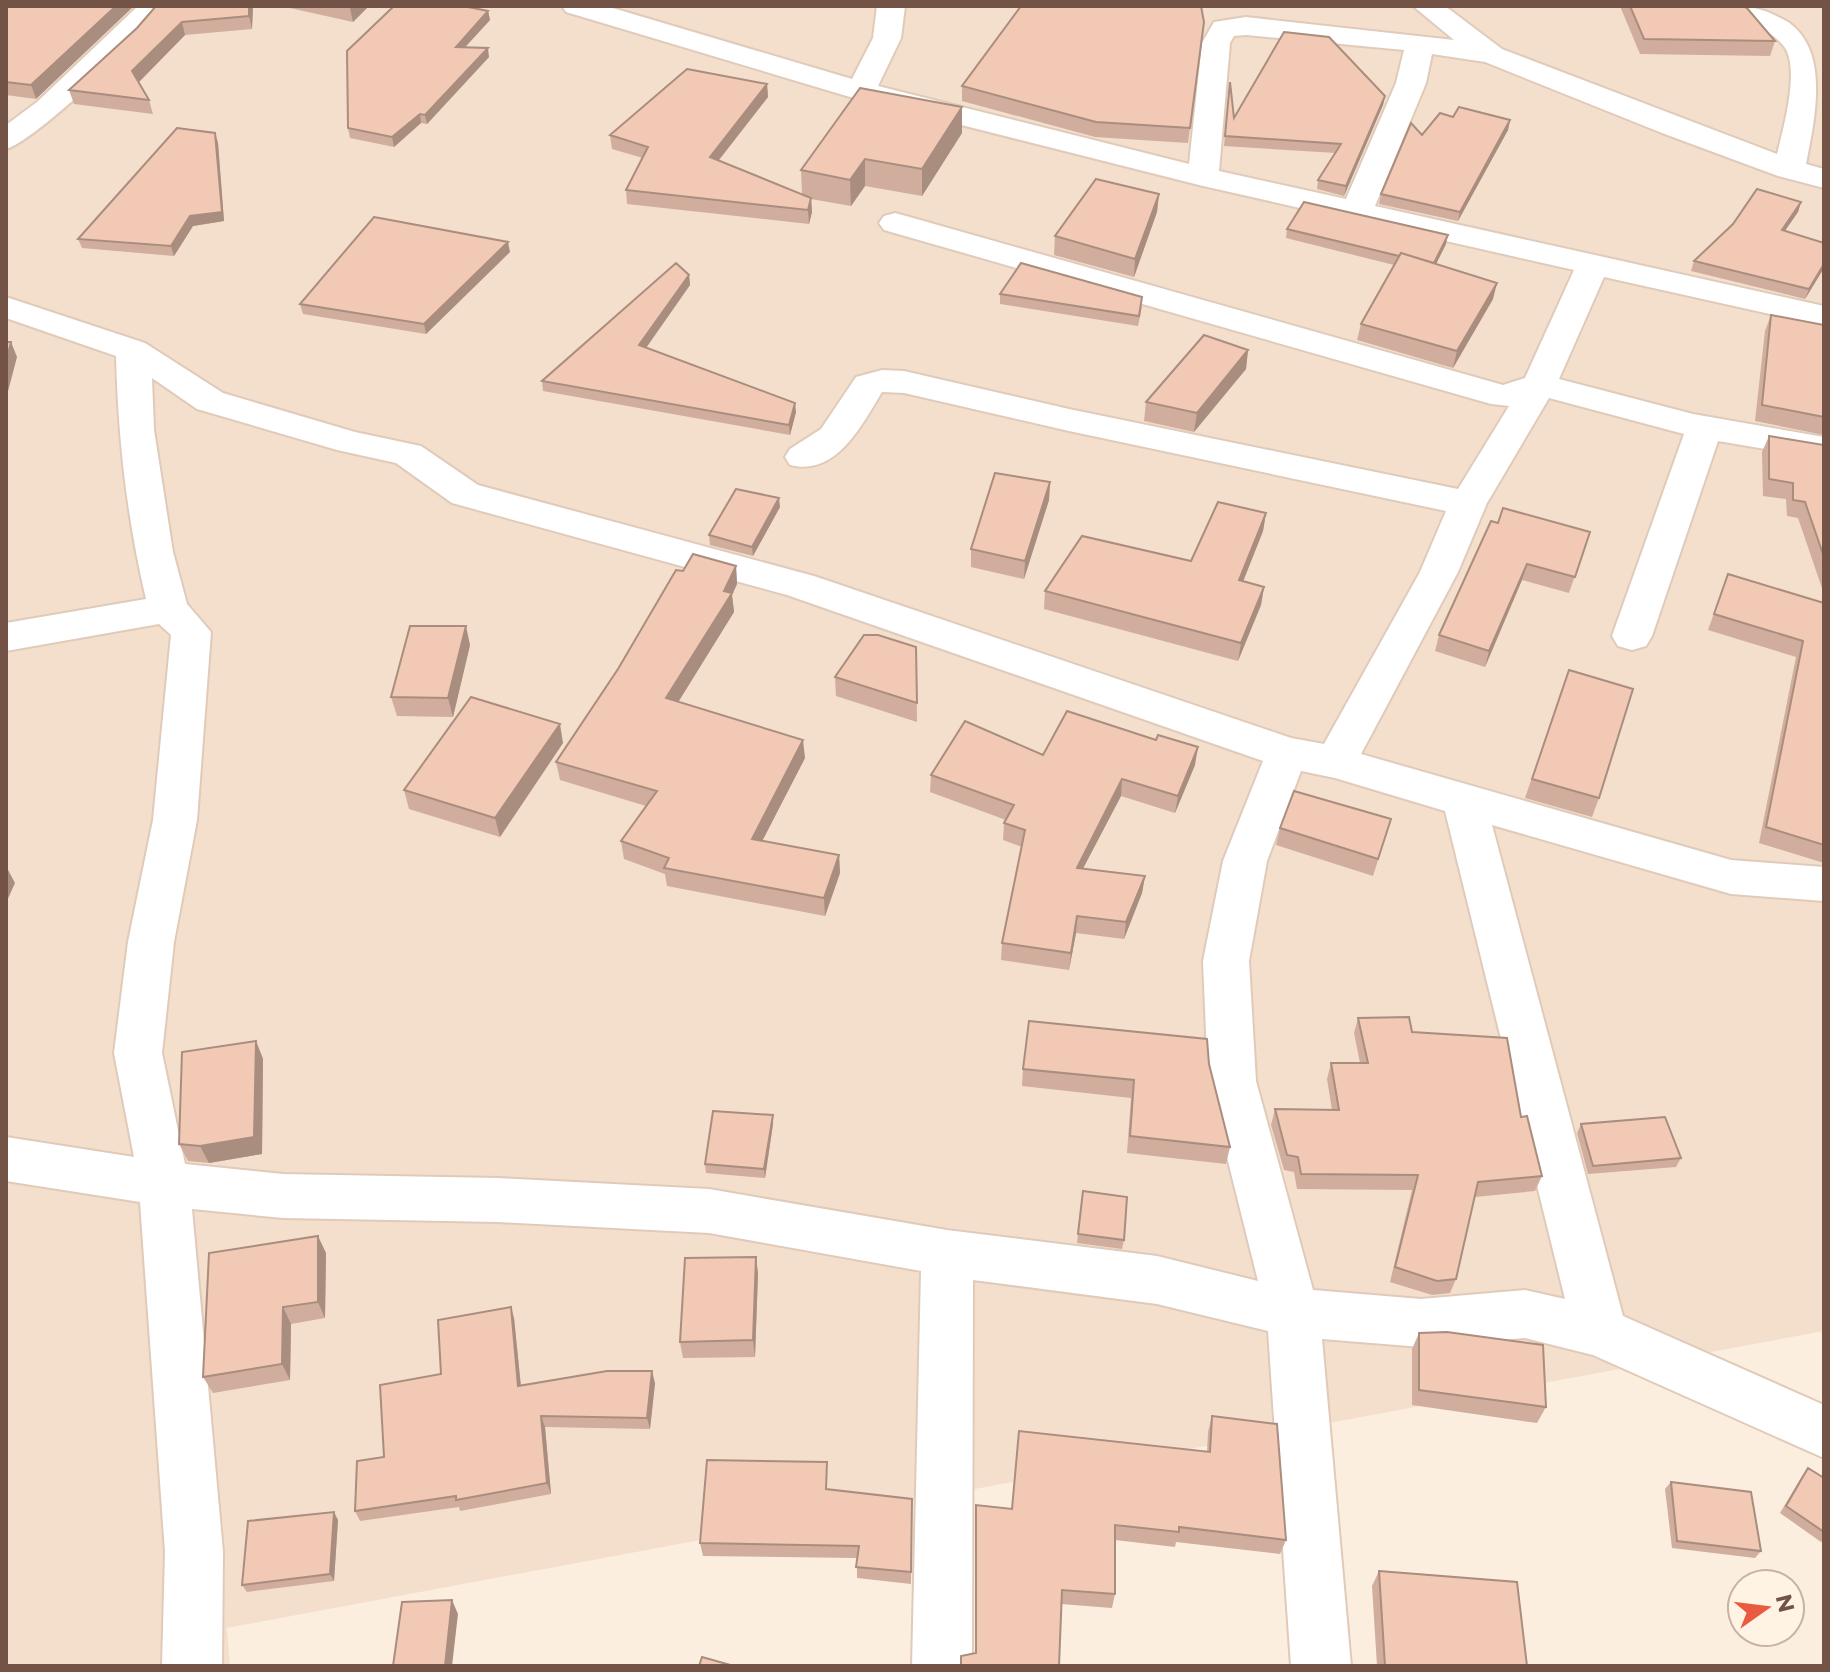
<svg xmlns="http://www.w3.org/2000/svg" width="1830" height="1672" font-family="Montserrat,sans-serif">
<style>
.residential{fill:#f4dfcc}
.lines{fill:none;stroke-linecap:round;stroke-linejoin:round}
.minor-casing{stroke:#e0caba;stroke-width:4}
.minor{fill:#fff;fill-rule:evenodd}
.wall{fill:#d0ad9c}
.shaded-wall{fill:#a98d7f}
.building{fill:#f2c9b5;stroke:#a98d7f;stroke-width:2}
</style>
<rect width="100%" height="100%" fill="#fceede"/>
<path class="residential" d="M6 6H1824V1331L227 1628 230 1666H6Z"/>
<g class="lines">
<g class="minor-casing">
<path id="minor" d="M138 6H168C149 33 34 142 6 149V125L37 102Z
M562 6H606L852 79 873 38 877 6H905L901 38 878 86 1189 164 1202 43 1214 22 1246 17 1454 40 1413 6H1445L1502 49 1777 154C1783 129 1802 64 1782 44 1769 29 1745 22 1728 12L1724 6C1752 6 1763 8 1788 22 1830 51 1815 118 1806 164L1824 169V188L1778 176 1662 133 1485 62 1432 54 1426 83 1375 206 1824 306V326L1604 277 1559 379 1693 414 1824 437V459L1718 441 1652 636 1646 646 1632 650 1618 646 1612 636 1684 434 1549 398 1487 503 1458 572 1361 754 1731 860 1824 867V901L1731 894 1492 825 1623 1316 1824 1405V1458L1593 1355 1525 1338 1421 1347 1322 1339 1351 1666H1291L1268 1331 1157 1304 973 1280 972 1666H912L921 1271 709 1233 498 1222 283 1218 192 1209 223 1552 222 1666H162L165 1552 140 1202 6 1181V1137L134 1157 114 1053 128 942 153 820 171 635 159 624 6 651V623L146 599C127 519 118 438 116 356L6 318V297L145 343 223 393 355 432 421 446 478 485 814 576 1291 738 1324 744 1420 572 1446 511 1069 431 904 393 882 392C862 425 836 477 790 465L785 457 790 449 821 429 856 377 882 370 904 371 1069 409 1458 489 1509 406 1491 404 884 230 879 223 884 216 895 213 906 216 1503 385 1525 378 1574 270 1203 186 850 97 566 12ZM1246 35 1404 50 1396 83 1346 199 1219 171 1230 43 1234 36ZM152 378 197 409 337 450 396 463 452 503 787 595 1263 761 1223 861 1203 961 1208 1081 1258 1281 1157 1256 947 1230 709 1189 498 1178 283 1174 185 1164 162 1053 174 942 197 820 211 632 187 604 173 552 154 430ZM1301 771 1335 778 1445 811 1565 1299 1525 1290 1421 1299 1313 1290 1256 1081 1249 961 1267 861Z"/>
</g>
<use href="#minor" class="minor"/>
</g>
<path class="wall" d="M6 6 36 99 6 95Z
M156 6H253L252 29 185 35 139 82 149 100 153 114 74 104 69 90 137 28Z
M281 6H369L353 22Z
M1620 6H1743L1775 41 1770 56 1640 54Z
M488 11 490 20 465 47 489 57 427 124 421 123 394 147 350 138 348 128Z
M1204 22 1188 143 1095 137 962 101V86Z
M1230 82 1234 118 1385 96 1383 105 1344 196 1317 189 1318 180 1336 153 1224 146Z
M767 84 768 97 719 160 802 194 801 170 962 133 922 196 865 186 851 206 811 199 812 212 809 224 627 204 626 190 643 158 612 149 610 135Z
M1453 117 1510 120 1508 130 1458 221 1379 204 1381 194 1422 135Z
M215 133 218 143 224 221 193 226 174 256 82 248 78 239Z
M1159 194 1157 212 1134 277 1054 255 1055 236Z
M1801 202 1798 212 1785 231 1824 268 1805 299 1691 271 1694 261Z
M1287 229 1446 244 1436 264 1493 299 1453 368 1357 340 1361 324 1394 265 1286 238Z
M510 252 426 334 303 314 300 304Z
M689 275 690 285 646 348 796 412 790 435 543 391 542 381Z
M1000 294 1142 307 1138 326 1000 304Z
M1771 315 1824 325V435L1755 421 1765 331Z
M1248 350 1246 369 1194 432 1144 421 1146 402Z
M1769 436 1824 445V594L1798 518 1787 516 1786 499 1763 496 1762 452Z
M1050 482 1049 500 1024 579 971 567V549Z
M780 507 753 556 710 545 709 535Z
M1266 513 1263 531 1243 582 1264 587 1261 605 1238 661 1044 609 1045 591 1191 561Z
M1498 523 1590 532 1569 593 1522 580 1485 667 1435 651 1439 635Z
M736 566 737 584 732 595 734 612 678 702 805 758 762 841 839 855 840 873 825 916 667 886 665 874 624 859 621 841 646 806 560 780 556 762 683 571Z
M1728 574 1824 603V863L1759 843 1796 657 1708 630Z
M470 645 453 717 397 716 391 697Z
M916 647 917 722 836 696 835 677Z
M1569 670 1599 798 1592 817 1525 798Z
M563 743 500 837 409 809 404 790Z
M1043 755 1195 765 1175 813 1121 796 1083 868 1145 876 1142 893 1124 939 1076 933 1069 970 1001 960 1002 943 1022 847 1003 840 1004 823 1006 820 930 792 931 775Z
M1391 819 1373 876 1276 845 1280 828Z
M1358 1018 1412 1032 1521 1117 1542 1176 1535 1191 1475 1197 1456 1279 1450 1293 1432 1295 1390 1282 1412 1190 1297 1189 1294 1172 1284 1170 1271 1125 1275 1109 1332 1110 1327 1079 1331 1063H1360L1354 1033Z
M256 1041 263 1059 262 1154 209 1163 188 1161 179 1144Z
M1209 1064 1230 1147 1226 1164 1127 1153 1131 1098 1022 1086 1023 1069Z
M773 1124 765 1178 706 1173 705 1164Z
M1581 1124 1681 1158 1676 1167 1588 1174 1577 1133Z
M1083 1191 1124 1240 1122 1249 1077 1243Z
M326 1253 325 1318 291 1324 290 1380 213 1393 203 1377Z
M756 1257 758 1274 755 1357 683 1358 680 1342Z
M514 1318 521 1386 655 1383 650 1429 545 1427 551 1494 460 1511 459 1507 360 1521 355 1511 384 1457 441 1374Z
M1419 1333 1546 1407 1537 1423 1412 1405V1349Z
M1212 1416 1286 1540 1280 1554 1176 1542 1175 1547 1115 1540V1594L1112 1608 1061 1604 975 1653 976 1505 1012 1509 1207 1452 1208 1432Z
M827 1462V1489L912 1499 911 1584 857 1578V1558L703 1556 700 1543Z
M1808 1468 1824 1478V1539L1821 1542 1780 1513 1802 1476Z
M1671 1482 1761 1551 1755 1558 1672 1548 1665 1489Z
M338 1520 334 1581 247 1592 242 1585Z
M1379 1571 1527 1666H1377L1372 1586Z"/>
<path class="shaded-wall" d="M116 6H134L36 99 31 85Z
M249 6H253L252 29 249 16Z
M352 6H369L353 22 350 8Z
M488 11 490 20 457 56 456 47Z
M182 22 185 35 136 85 132 71Z
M488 48 489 57 427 124 425 115Z
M767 84 768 97 711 170 710 157Z
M1385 96 1383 105 1344 196 1346 186Z
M962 107V133L922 196V169Z
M420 114 421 123 394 147 392 137Z
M1510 120 1508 130 1458 221 1460 212Z
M215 133 218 143 224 221 193 226 174 256 171 246Z
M865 159V186L851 206 850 180Z
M1159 194 1157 212 1134 277 1135 259Z
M811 198 812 212 809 224 808 210Z
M1801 202 1798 212 1779 239 1782 230Z
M1448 235 1446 244 1431 274 1433 265Z
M508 242 510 252 426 334 424 324Z
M1824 264V268L1805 299 1809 289Z
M689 275 690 285 641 355 639 345Z
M1497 283 1493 299 1453 368 1457 351Z
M11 342 17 357 6 399V362Z
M1248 350 1246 369 1194 432 1197 413Z
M795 403 796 412 790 435 789 425Z
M1050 482 1049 500 1024 579 1025 561Z
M779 498 780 507 753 556 752 547Z
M1266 513 1263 531 1236 599 1239 580Z
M1527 564 1522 580 1485 667 1489 651Z
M736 566 737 584 732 595 734 612 669 717 666 698Z
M1264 587 1261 605 1238 661 1241 643Z
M466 626 470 645 453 717 448 698Z
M560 724 563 743 500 837 495 818Z
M803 740 805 758 754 857 752 839Z
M1198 747 1195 765 1175 813 1178 796Z
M1122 779 1121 796 1075 884 1077 868Z
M839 855 840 873 825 916 824 898Z
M7 868 15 883 6 903V870Z
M1145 876 1142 893 1124 939 1126 922Z
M1077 916 1076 933 1069 970 1071 953Z
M256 1041 263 1059 262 1154 209 1163 200 1146Z
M773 1115V1124L765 1178 764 1169Z
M318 1236 326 1253 325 1318 318 1302Z
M756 1257 758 1274 755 1357 753 1340Z
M283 1307 291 1324 290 1380 282 1364Z
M511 1307 514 1318 522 1398 518 1386Z
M652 1371 655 1383 650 1429 647 1418Z
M541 1416 545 1427 551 1494 547 1483Z
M334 1512 338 1520 334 1581 330 1574Z
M452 1600 458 1614 452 1666H445Z"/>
<path class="building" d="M6 6H116L31 85 6 82Z
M156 6H249V16L182 22 132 71 149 100 69 90 137 28Z
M394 6H463L488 11 456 47 488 48 425 115 420 114 392 137 348 128 347 51Z
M1021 6H1201L1204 22 1190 128 1096 122 962 86Z
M1630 6H1743L1747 8 1775 41 1644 39Z
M1284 32 1329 37 1385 96 1346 186 1318 180 1341 144 1225 136 1230 82 1234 118Z
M687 69 767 84 710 157 811 198 808 210 626 190 648 147 610 135Z
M860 88 962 107 922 169 865 159 850 180 801 170Z
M1459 107 1510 120 1460 212 1381 194 1411 123 1422 135 1440 113 1453 117Z
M177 128 215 133 222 212 190 216 171 246 78 239Z
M1096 179 1159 194 1135 259 1055 236Z
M1757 189 1801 202 1782 230 1824 243V264L1809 289 1694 261 1733 224Z
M1304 202 1448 235 1434 263 1401 253 1399 256 1287 229Z
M374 217 508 242 424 324 300 304Z
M1401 253 1497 283 1457 351 1361 324Z
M676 263 689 275 639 345 795 403 789 425 542 381Z
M1021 263 1142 297 1139 316 1000 294Z
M1771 315 1824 325V417L1762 405Z
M1204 335 1248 350 1197 413 1146 402Z
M6 342H11L6 362Z
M1769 436 1824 445V557L1805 502 1793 500V483L1769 479Z
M995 473 1050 482 1025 561 971 549Z
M736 489 779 498 752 547 709 535Z
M1218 502 1266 513 1239 580 1264 587 1241 643 1045 591 1082 536 1191 561Z
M1503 508 1590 532 1575 577 1527 564 1489 651 1439 635 1491 521 1498 523Z
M693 554 736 566 724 591 732 593 666 698 803 740 752 839 839 855 824 898 664 868 669 858 621 841 657 791 556 762 618 669 676 570 683 571Z
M1728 574 1824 603V845L1766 827 1803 641 1714 614Z
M410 626H466L448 698 391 697Z
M864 635H878L916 647 917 703 835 677Z
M1569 670 1633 689 1599 798 1532 779Z
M471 697 560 724 495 818 404 790Z
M1067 711 1156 740 1158 735 1198 747 1178 796 1122 779 1077 868 1145 876 1126 922 1077 916 1071 953 1002 943 1025 830 1004 823 1014 805 931 775 965 721 1043 755Z
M1294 791 1391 819 1378 859 1280 828Z
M1409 1017 1412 1032 1507 1038 1521 1117 1527 1116 1542 1176 1478 1182 1456 1279 1437 1281 1395 1267 1418 1175 1301 1174 1298 1157 1287 1155 1275 1109 1339 1110 1331 1063H1368L1358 1018Z
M1029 1021 1207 1039 1209 1064 1230 1147 1130 1136 1134 1080 1023 1069Z
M256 1041 254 1137 200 1146 179 1144 182 1052Z
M713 1111 773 1115 764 1169 705 1164Z
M1665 1117 1681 1158 1593 1166 1581 1124Z
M1083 1191 1127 1197 1124 1240 1078 1234Z
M318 1236V1302L283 1307 282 1364 203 1377 209 1253Z
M756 1257 753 1340 680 1342 685 1258Z
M511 1307 518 1386 607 1371H652L647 1418 541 1416 547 1483 456 1500V1496L355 1511 357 1461 384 1457 380 1385 441 1374 438 1320Z
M1447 1332 1543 1345 1546 1407 1419 1390V1333Z
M1212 1416 1277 1424 1286 1540 1179 1527V1532L1115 1525V1594L1062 1590 1059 1666H961V1656L976 1653V1505L1012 1509 1019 1431 1210 1452Z
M707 1460 827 1462 826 1489 912 1499 911 1572 856 1567 859 1546 700 1543Z
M1808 1468 1824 1478V1532L1786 1506Z
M1671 1482 1751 1492 1761 1551 1677 1541Z
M334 1512 330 1574 242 1585 248 1521Z
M1379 1571 1517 1582 1527 1666H1385Z
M452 1600 445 1666H393L402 1602Z
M702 1657 734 1666H699Z"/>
<rect width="1830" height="1672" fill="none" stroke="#725346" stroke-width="16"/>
<g transform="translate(1766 1608) rotate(76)"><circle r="38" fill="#fff3e4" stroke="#c7b3a5" stroke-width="2"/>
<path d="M0-6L14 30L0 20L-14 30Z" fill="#ea5a40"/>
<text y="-12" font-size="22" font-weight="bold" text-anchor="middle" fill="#725346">N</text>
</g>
</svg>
